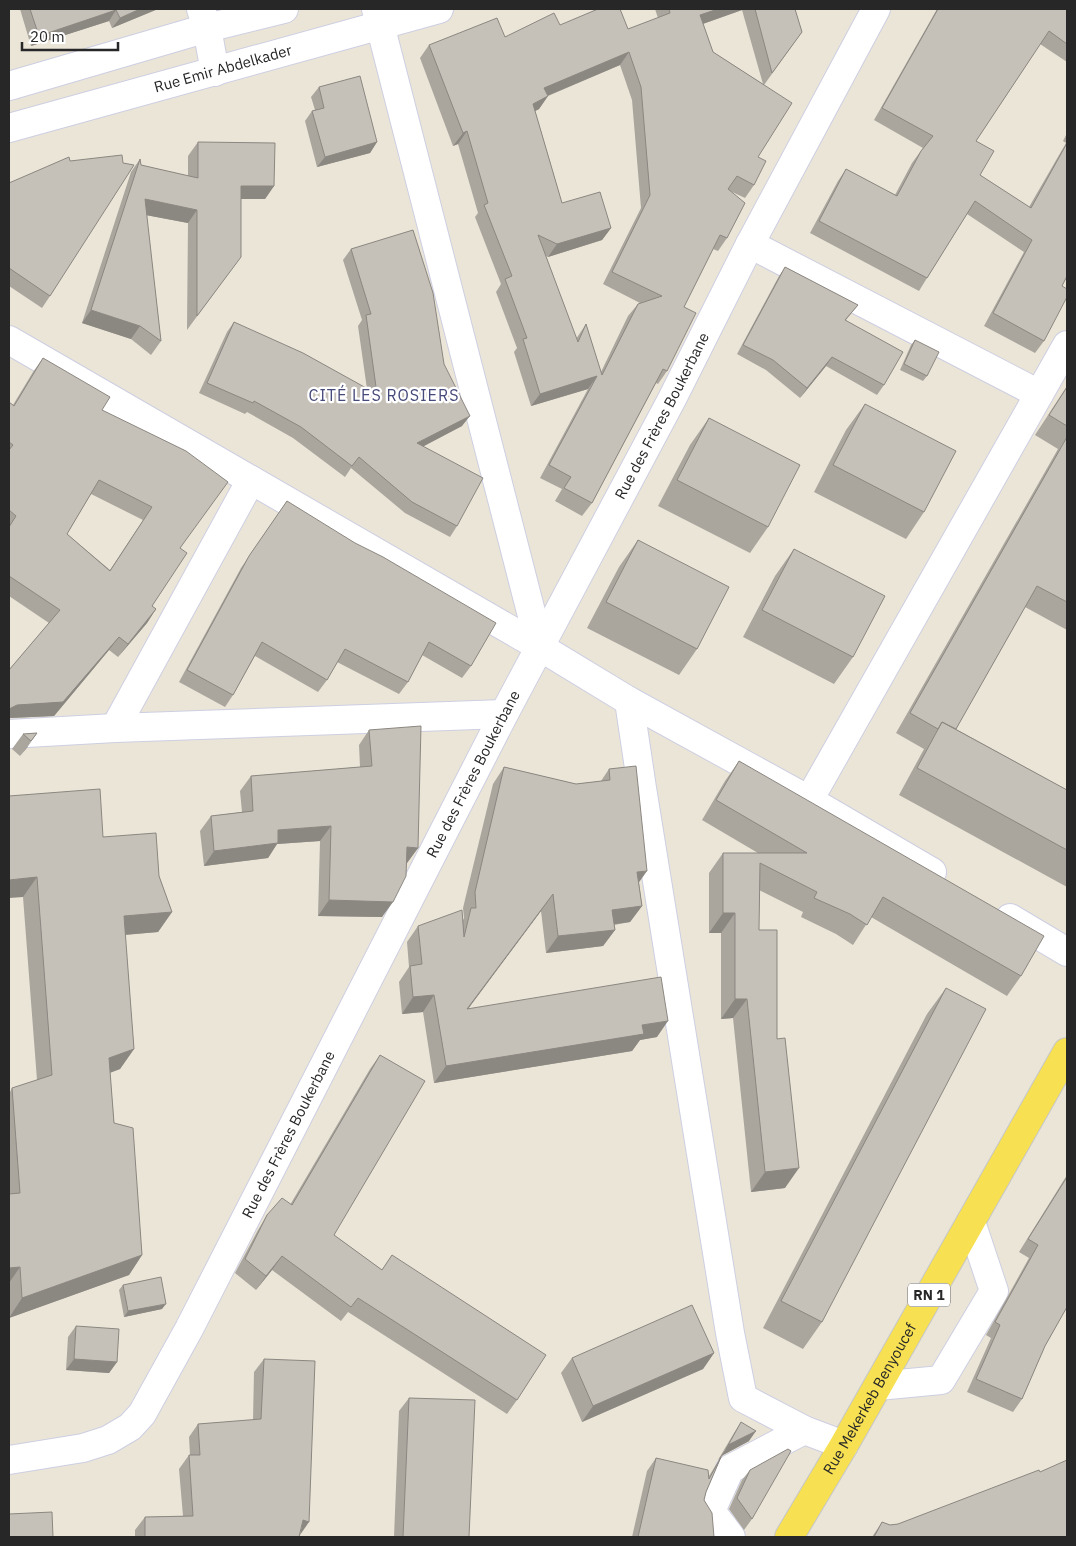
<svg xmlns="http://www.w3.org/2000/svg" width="1076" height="1546" font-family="'IBM Plex Sans',sans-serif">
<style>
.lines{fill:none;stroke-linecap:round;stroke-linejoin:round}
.minor-casing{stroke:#cdcfe2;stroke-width:30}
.major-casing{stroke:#c7c7c7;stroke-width:30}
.minor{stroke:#fff;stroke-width:28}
.major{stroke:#f7e051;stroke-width:28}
.wall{fill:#aaa69e;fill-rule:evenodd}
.shaded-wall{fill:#8b8781}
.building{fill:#c6c1b8;stroke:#8b8781;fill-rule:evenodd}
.labels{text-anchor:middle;stroke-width:4.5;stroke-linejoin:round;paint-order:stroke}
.shield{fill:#fff;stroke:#686868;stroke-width:1}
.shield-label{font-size:14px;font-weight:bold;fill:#272727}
.street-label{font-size:15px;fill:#272727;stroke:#fff}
.neighbourhood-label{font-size:16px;letter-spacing:1px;fill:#464a7a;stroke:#fff}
</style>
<rect width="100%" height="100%" fill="#ebe5d8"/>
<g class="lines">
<g class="minor-casing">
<g id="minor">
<path d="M201 9 207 28 215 72"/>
<path d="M376 9 540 647"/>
<path d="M9 86 207 28 284 9"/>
<path id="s1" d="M9 128 439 9"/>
<path d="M750 244 1039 394"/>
<path d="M9 340 540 647 629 701 809 800 932 872"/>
<path d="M629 701 642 788 730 1333 743 1398 804 1430 844 1445"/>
<path d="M115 728 251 480"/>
<path d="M9 734 115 728 504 714"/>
<path d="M809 800 1067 345"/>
<path d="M1010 918 1067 952"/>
<path d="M878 1386 941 1380 994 1291 971 1222"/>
<path id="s2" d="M9 1460 83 1448 108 1440 130 1427 142 1414 189 1329 504 714 672 399 750 244 876 9"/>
<path d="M731 1537 711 1511 730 1469 804 1430"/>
</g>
</g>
<g class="major-casing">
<g id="major">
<path id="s3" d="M789 1537 844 1445 1067 1052"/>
</g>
</g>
<use href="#minor" class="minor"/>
<use href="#major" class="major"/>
</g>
<path class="wall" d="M20 9H158L112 28 109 21 31 46Z
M655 9H795L802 32 764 85 758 157 754 185 745 198 730 191 727 238 718 251 713 249 684 307 667 371 658 384 656 383 592 503 582 516 555 501 562 489 540 478 588 389 531 406 514 352 517 348 496 292 501 284 475 217 478 213 458 144 453 146 420 58 429 45 505 37 560 25 628 29 658 18ZM742 10 763 84 713 52 703 24ZM620 65 632 100 641 208 603 284 640 303 638 304 628 316 601 372 586 324 576 339 546 256 548 257 602 240 611 228 562 203 535 111 539 109 548 96Z
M937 9H1067V62L1040 44 976 141 980 175 1029 207 1066 143 1063 141 1067 133V276L1062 286 1044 341 1035 353 984 326 1024 252 967 214 927 278 919 291 810 233 838 181 846 169 895 195 912 163 923 148 874 120Z
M319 87 377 142 370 153 317 167 305 121 312 111 315 110 311 97Z
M198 142 274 186 265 199H241L231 270 187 330 188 223 146 215 161 341 151 355 131 339 82 323 131 172 140 159 141 165 188 176V156Z
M70 161 123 163 50 296 42 308 9 286V183Z
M351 249 444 364 462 426 423 446 457 526 450 537 405 513 351 468 345 477 293 438 247 412 245 414 199 393 227 332 234 322 367 389 358 326 362 320 343 260Z
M785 267 858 305 846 320 884 385 877 395 826 366 800 398 766 370 737 354 779 276Z
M915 340 927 376 923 381 900 370 911 345Z
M43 358 102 410 180 548 152 606 156 609 147 623 118 657 109 650 54 716 9 718V670L49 623 9 596V402L13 405 33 372ZM91 494 143 520 110 570 67 534Z
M1067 386V630L1025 607 956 729 1067 790V887L899 795 924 749 896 733 1058 449 1035 435Z
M865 404 924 512 906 539 814 492 846 430Z
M709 418 768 527 750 553 658 506 690 445Z
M287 501 471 666 462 678 422 655 408 682 399 694 337 662 327 680 318 692 255 656 233 695 225 707 179 682 241 568Z
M638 540 697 649 679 675 587 628 619 567Z
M794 549 853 657 834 684 743 637 775 576Z
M369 730 418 848 407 863 382 917 318 916 320 841 277 844 268 858 204 866 200 831 211 816 242 812 240 791 251 776 360 767 359 745Z
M37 733 20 756 12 749 23 734Z
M739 761 1021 976 1007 996 871 917 853 945 836 934 801 917 803 912 759 890V930L777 1039 785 1188 751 1192 733 1018 721 1019V933H709V873L723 853H758L702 820 725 781Z
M504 767 576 784 601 781 609 769 639 883 642 906 630 922 614 925 615 930 603 946 546 953 541 911 468 1009 657 1037 640 1040 632 1051 434 1083 423 1012 402 1014 399 982 409 967 407 942 418 926 463 920 464 918 463 908 493 784Z
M9 796 103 837 159 876 172 912 158 932 125 935 134 1049 120 1069 110 1073 114 1123 142 1255 129 1275 9 1318V1094L12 1088 37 1080 23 897Z
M946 988 822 1322 803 1349 763 1328 927 1014Z
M380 1055 334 1235 382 1270 392 1255 517 1400 507 1414 348 1312 341 1321 272 1270 256 1290 235 1273 258 1230 267 1215 290 1205 370 1069Z
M1067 1175V1307L1045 1346 1022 1399 1013 1412 967 1392 991 1338 986 1335 1029 1258 1019 1252Z
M123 1285 162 1309 124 1317 119 1290Z
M76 1326 117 1362 109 1373 66 1370 68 1337Z
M714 1353 703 1369 582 1422 561 1373 572 1358Z
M264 1359 300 1535 299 1537H135V1530L145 1517 183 1516 179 1469 189 1455H190L189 1437 198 1424 253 1420 254 1372Z
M409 1398 469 1537H394L399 1411Z
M741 1422 749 1441 723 1455 718 1460 734 1433Z
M721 1457 706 1492 704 1500 714 1537H632L647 1471 656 1458 709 1476Z
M750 1470 752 1519 744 1530 729 1509 742 1480Z
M1040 1472 1067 1537H872L882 1522 890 1525 898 1524Z"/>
<path class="shaded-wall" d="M140 9H158L112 28 120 18Z
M718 9H743L742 10 691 28 700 15Z
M116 10 109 21 31 46 39 36Z
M629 52 620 65 535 101 544 88Z
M548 96 539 109 524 117 533 104Z
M467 131 458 144 453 146 463 133Z
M377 142 370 153 317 167 325 157Z
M241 186H274L265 199H232Z
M145 199 197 210 188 223 135 213Z
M611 228 602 240 548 257 557 244Z
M91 310 140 326 131 339 82 323Z
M832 357 826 366 800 398 807 388Z
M597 376 588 389 531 406 540 394Z
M470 416 462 426 409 454 417 443Z
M156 609 147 623 118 657 128 644Z
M119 637 109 650 54 716 9 718V709L10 708 17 705Z
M37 733 26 749 20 756 31 741Z
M331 826 320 841 277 844 268 858 204 866 214 851 278 830Z
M407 847 418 848 407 863H397Z
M647 871 635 888 637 872Z
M37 877 23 897 9 898V880Z
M553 894 541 911 456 1025 467 1009Z
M329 900 393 902 382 917 318 916Z
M642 906 630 922 601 926 612 910Z
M172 912 158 932 110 936 124 916Z
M723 913H735L721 933H709Z
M615 930 603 946 546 953 558 936Z
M434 995 423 1012 402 1014 413 997Z
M735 999H747L733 1018 721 1019Z
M668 1021 657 1037 640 1040 632 1051 434 1083 446 1066 642 1025Z
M134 1049 120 1069 95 1078 109 1058Z
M799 1168 785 1188 751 1192 765 1172Z
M142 1255 129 1275 9 1318 22 1298Z
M282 1256 272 1270 256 1290 266 1276Z
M20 1267 9 1283V1268Z
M166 1304 162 1309 124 1317 128 1311Z
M714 1353 703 1369 582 1422 593 1406Z
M74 1359 117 1362 109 1373 66 1370Z
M756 1431 749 1441 723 1455 718 1460 726 1449 730 1444Z
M303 1520 309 1522 300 1535Z"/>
<path class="building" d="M30 9H140L120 18 116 10 39 36Z
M598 9H620L628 29 670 13 669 9H718L700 15 713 52 792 103 758 157 766 161 754 185 737 176 728 189 745 203 727 238 720 235 684 307 696 313 667 371 663 369 592 503 564 488 571 477 549 465 597 376 540 394 523 339 527 338 505 279 512 276 484 205 488 203 467 131 463 133 429 45 497 18 505 37 554 13 560 25ZM629 52 641 87 650 195 612 272 662 296 638 304 602 375 586 324 578 342 538 235 557 244 611 228 600 192 562 203 533 104 548 96 544 88Z
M755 9H795L802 32 772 73Z
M938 9H1067V44L1049 31 976 141 994 151 980 175 1031 208 1067 143V276L1062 286 1067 289V297L1044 341 993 313 1032 240 975 201 927 278 819 221 846 169 897 196 921 151 933 136 882 108Z
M360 76 377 142 325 157 312 111 324 108 319 87Z
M198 142 275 143 274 186H241V257L197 316V210L145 199 161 341 140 326 91 310 140 159 141 165 198 178Z
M122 155 123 163 134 165 50 296 9 268V183L69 157 70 161Z
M413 230 433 293 444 364 470 416 417 443 483 478 457 526 412 502 359 457 352 466 301 427 254 401 253 403 207 383 234 322 303 353 377 394 366 315 371 314 351 249Z
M785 267 858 305 845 320 903 352 884 385 832 357 807 388 773 360 743 345Z
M915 340 939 352 927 376 904 364Z
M43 358 110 397 102 410 186 451 228 482 180 548 187 553 152 606 156 609 128 644 119 637 63 702 17 705 9 709V670L60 610 9 576V527L16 516 9 510V450L13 445 9 442V402L14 406ZM99 480 152 507 110 571 67 534Z
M1067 387V426L1049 415Z
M865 404 956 451 924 512 833 465Z
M709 418 800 465 768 527 677 480Z
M1067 437V602L1037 586 956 729 942 722 938 729 910 713Z
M287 501 355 543 383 557 496 623 471 666 429 642 408 682 345 649 327 680 262 642 233 695 187 670 249 556Z
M638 540 729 587 697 649 606 602Z
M794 549 885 596 853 657 762 610Z
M942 722 1067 790V850L917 768Z
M421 726 418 848 407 847 406 876 393 902 329 900 331 826 278 830V843L214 851 211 816 253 811 251 776 372 766 369 730Z
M37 733 31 741 23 734Z
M739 761 1044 936 1021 976 883 897 867 925 850 914 814 898 817 892 760 863 759 930H777V1039L785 1038 799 1168 765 1172 747 999H735V913H723V853H807L716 800Z
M636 766 647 871 637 872 642 906 612 910 615 930 558 936 553 894 467 1009 661 977 668 1021 642 1025 644 1034 446 1066 434 995 413 997 410 966 422 964 418 926 462 910 464 937 471 908H476L475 892 504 767 576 784 610 780 609 769Z
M100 789 103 837 156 833 159 876 172 912 124 916 134 1049 109 1058 114 1123 133 1128 142 1255 22 1298 20 1267 9 1268V1194L20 1193 12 1088 52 1075 37 877 9 880V796Z
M946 988 986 1009 822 1322 781 1301Z
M380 1055 425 1081 334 1235 382 1270 392 1255 546 1355 517 1400 358 1298 351 1307 282 1256 266 1276 245 1259 267 1215 282 1198 292 1205Z
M1067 1177V1307L1045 1346 1022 1399 976 1379 1000 1325 995 1322 1038 1245 1028 1239Z
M161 1277 166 1304 128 1311 123 1285Z
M692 1305 714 1353 593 1406 572 1358Z
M76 1326 119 1329 117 1362 74 1359Z
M264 1359 315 1361 309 1522 303 1520 299 1537H145V1517L193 1516 189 1455H200L198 1424 261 1419Z
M409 1398 475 1400 469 1537H403Z
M741 1422 756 1431 730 1444 726 1449Z
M788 1449 791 1451 752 1519 737 1498 750 1470Z
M721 1457 706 1492 704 1500 712 1513 714 1537H638L656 1458 708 1470 709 1479Z
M1067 1460V1537H874L882 1522 890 1525 898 1524 1039 1470 1040 1472Z
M52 1512 53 1537H9V1514Z"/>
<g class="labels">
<rect class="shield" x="908" y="1283.5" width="42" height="23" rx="4"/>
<g class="shield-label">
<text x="929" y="1300">RN 1</text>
</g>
<g class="street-label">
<text dy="5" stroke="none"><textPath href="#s1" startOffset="222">Rue Emir Abdelkader</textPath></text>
<text dy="5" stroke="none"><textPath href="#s2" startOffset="1270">Rue des Frères Boukerbane</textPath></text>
<text dy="5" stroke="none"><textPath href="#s2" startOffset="865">Rue des Frères Boukerbane</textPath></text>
<text dy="5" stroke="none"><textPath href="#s2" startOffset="460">Rue des Frères Boukerbane</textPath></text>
<text dy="5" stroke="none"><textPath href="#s3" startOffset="160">Rue Mekerkeb Benyoucef</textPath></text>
</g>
<g class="neighbourhood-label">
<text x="384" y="401">CITÉ LES ROSIERS</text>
</g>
</g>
<rect width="1076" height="1546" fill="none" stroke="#272727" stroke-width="20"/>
<path d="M22 42v8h96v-8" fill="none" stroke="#272727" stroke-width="2.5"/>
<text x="30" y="42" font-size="15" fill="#272727" stroke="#ffffff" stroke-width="4" paint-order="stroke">20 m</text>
</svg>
